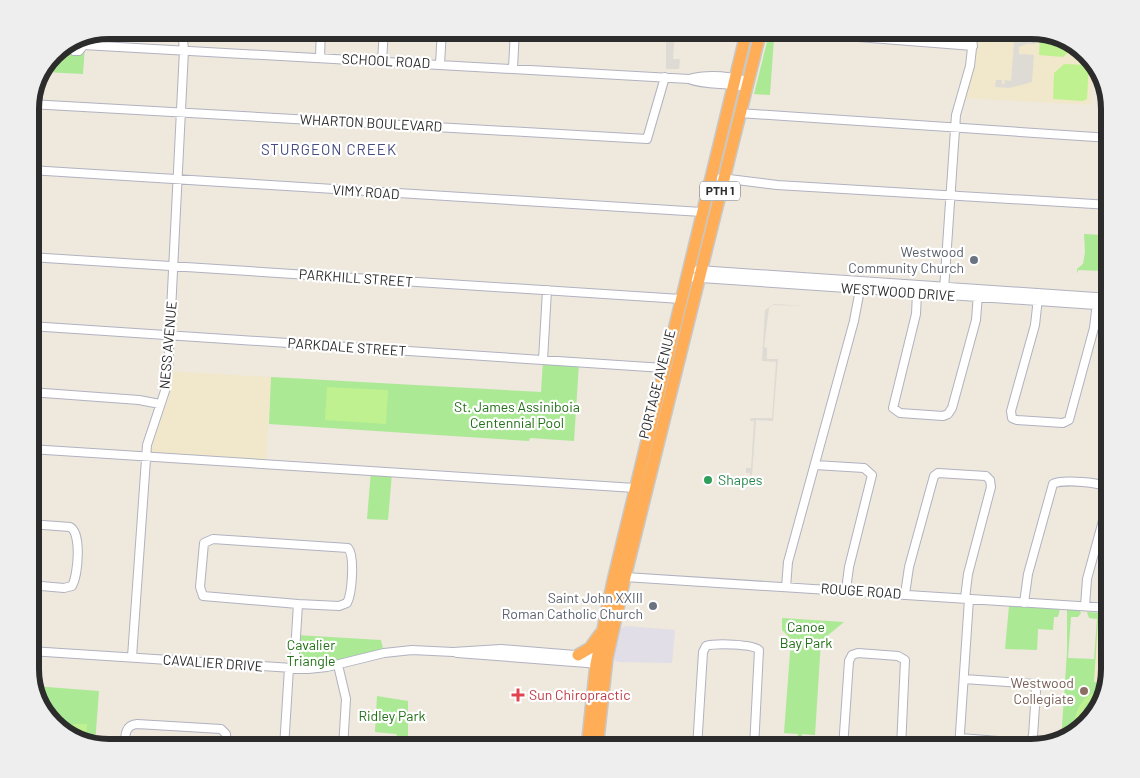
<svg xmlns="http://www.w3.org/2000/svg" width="1140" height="778" font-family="Barlow,sans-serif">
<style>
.industrial{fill:#e1dee7}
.education{fill:#f1e8cb}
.green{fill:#abe995}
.pitch{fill:#c0f190}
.plaza{fill:#dedbd4}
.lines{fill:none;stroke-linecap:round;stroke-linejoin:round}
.minor-casing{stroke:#b1b2c0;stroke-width:10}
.highway-casing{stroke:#c8c8c8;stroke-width:14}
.minor{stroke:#fff;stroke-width:8}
.highway{stroke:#ffae57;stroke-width:11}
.worship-dot{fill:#6b7280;stroke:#fff;stroke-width:2}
.leisure-dot{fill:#2e9e5b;stroke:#fff;stroke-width:2}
.education-dot{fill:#8d6e63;stroke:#fff;stroke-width:2}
.health-dot{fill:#e0444e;stroke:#fff;stroke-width:2}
.labels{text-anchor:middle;stroke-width:4.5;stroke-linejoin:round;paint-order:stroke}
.shield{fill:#fff;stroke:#6b6b6b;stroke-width:1}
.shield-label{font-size:12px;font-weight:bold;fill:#2c2c2c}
.street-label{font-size:14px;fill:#2c2c2c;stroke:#fff}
.worship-label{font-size:14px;fill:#5b616d;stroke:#fff;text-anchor:end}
.park-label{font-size:14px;fill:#207015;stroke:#fff}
.leisure-label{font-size:14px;fill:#27864d;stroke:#fff;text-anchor:start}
.education-label{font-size:14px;fill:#785e54;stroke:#fff;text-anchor:end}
.health-label{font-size:14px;fill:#be3a42;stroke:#fff;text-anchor:start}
.neighbourhood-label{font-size:15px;letter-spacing:1px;fill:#484d81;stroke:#fff}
.rim{fill:none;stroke:#2c2c2c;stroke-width:6}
</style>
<rect width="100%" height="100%" fill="#eee8dd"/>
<path class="industrial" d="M626 626 675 630 672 663 619 662 607 658 613 631Z"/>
<path class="education" d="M974 30H1031L1075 43 1094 65 1091 105 960 98Z
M168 371 271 377 266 465 146 457Z
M1099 607 1110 608V669L1097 713 1066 740 1061 741 1095 661Z"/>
<path class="green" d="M768 38H774L770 95 754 94Z
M82 41 85 45 83 74 45 72 53 53Z
M1084 234 1102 235 1099 261V266H1103L1102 271 1078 270 1077 274V269L1083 264 1085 252Z
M543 360 579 363 574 441 530 438 529 441 269 424 271 377 541 392Z
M371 471 392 473 388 520 367 519Z
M1009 606 1060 609 1058 617H1054L1053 630 1038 629 1037 650 1005 649Z
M1067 609 1079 610 1081 613 1078 617H1071L1068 658 1094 659 1097 619 1089 618 1087 612 1105 613V621H1098L1094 682 1106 683 1097 713 1066 740 1061 741 1067 652Z
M782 618 844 622 821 641 815 735 802 734 801 748H797L798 734 784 733 791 639 782 630Z
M296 635 381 640 384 653 327 667 294 668Z
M34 686 99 691 95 744 65 735 40 708Z
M377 696 408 701V737L413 742 403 745 396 734 375 732Z"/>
<path class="pitch" d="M1040 33 1072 43V49L1063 57 1039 55Z
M1064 64 1089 65 1087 99 1083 101 1053 99 1054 73Z
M327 387 388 390 386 424 325 420Z
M1104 690 1102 696C1075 702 1087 721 1073 734 1075 712 1079 694 1104 690Z
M75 724H87L86 741 65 735 60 729Z"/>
<path class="plaza" d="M666 30 675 31 673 59H680L679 69H666Z
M1032 30 1036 31 1035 44H1027L1019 47V54L1034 55 1032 82 1009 88 995 87 996 80H1002V84H1004L1005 80 1011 81 1014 42H1009L1010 36 1031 37Z
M774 304 807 306 773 305 769 308 764 347 767 348V359H778L773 421 756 420 752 476 750 475V473H746V468H751L754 421H750L751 418H772L776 362 762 361 765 310Z"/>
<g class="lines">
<g class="minor-casing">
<path id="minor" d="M748 30 760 34 769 30 973 46
M83 45 689 79C707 86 727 82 746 87
M70 46 74 51H79L83 46 82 41
M320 57 321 30
M382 61 384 30
M440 64 442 30
M513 68 515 30
M689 79C707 74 729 76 747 81
M30 104 647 139 665 77
M739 113 1110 138
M30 170 702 212
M721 178 777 185 1110 205
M30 257 681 299
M698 270 1110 298
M686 277 1110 306
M944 290 956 115 970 66 974 30
M917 293 916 314 893 408 900 413 943 416 948 414 952 408 976 320 978 294
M1038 298 1035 325 1011 411 1012 418 1017 420 1063 423 1069 420 1094 328 1097 302
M30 326 664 368
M543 360 547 290
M30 392 139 400 160 404
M30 449 635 488
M815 465 864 468 872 475 849 567 846 590
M30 524 70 527C82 533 78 575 72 586L64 588 30 585
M623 574 625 577 1110 608
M786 587 788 562 854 321 861 284
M905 594 909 567 934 476 938 473 986 476 990 480 991 487 968 574 965 598
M1024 603 1028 574 1053 484C1061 479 1105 482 1110 489
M1085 606 1087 579 1110 495
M30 651 308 669 327 667 384 653 412 650 453 652 501 649 600 657
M32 651 36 586
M457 653 600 664
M132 657 147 445 165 391 168 371 184 50 182 30
M338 665 346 699 343 748
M294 668 298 604 203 596 200 587 204 543 213 539 348 548C355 556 352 594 347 603L339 606 298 604
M960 738 1024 743 1030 741 1033 736 1036 691 1034 684 964 679
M125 748C125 737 124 725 137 724L221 729 226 734 227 748
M284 748 289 668
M402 748 408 742 484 748
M697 748 703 652 706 646C715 643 753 644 759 650L754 748
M843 748 849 661 852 655 858 653 898 656 905 660 901 748
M959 748 969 599"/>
</g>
<g class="highway-casing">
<path id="highway" d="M578 655 590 648 600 634
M587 748 596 664 613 581 747 30
M597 748 607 658 625 577 761 30"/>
</g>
<use href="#minor" class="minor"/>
<use href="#highway" class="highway"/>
</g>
<g class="worship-dot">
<circle cx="974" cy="260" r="5"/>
<circle cx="653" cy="606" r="5"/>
</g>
<circle class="leisure-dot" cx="708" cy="480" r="5"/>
<circle class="education-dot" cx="1084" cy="691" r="5"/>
<path class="health-dot" d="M515.5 687.5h5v5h5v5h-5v5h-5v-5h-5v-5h5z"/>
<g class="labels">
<rect class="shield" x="700" y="181.5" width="40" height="19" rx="4"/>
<g class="shield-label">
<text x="720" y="195">PTH 1</text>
</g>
<g class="street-label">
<text transform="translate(386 61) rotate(3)" y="5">SCHOOL ROAD</text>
<text transform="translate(371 123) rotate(3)" y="5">WHARTON BOULEVARD</text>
<text transform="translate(366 192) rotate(4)" y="5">VIMY ROAD</text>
<text transform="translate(356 278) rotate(4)" y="5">PARKHILL STREET</text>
<text transform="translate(898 292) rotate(4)" y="5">WESTWOOD DRIVE</text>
<text transform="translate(168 345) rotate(-85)" y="5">NESS AVENUE</text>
<text transform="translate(347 347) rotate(4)" y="5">PARKDALE STREET</text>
<text transform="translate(657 384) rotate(-76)" y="5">PORTAGE AVENUE</text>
<text transform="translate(861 591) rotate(4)" y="5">ROUGE ROAD</text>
<text transform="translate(213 663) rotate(4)" y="5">CAVALIER DRIVE</text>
</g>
<g class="worship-label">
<text x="964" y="257">Westwood<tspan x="964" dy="16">Community Church</tspan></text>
<text x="643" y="603">Saint John XXIII<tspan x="643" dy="16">Roman Catholic Church</tspan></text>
</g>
<g class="park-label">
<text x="517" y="412">St. James Assiniboia<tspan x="517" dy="16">Centennial Pool</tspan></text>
<text x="806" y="632">Canoe<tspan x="806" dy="16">Bay Park</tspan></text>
<text x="311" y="650">Cavalier<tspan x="311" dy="16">Triangle</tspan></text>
<text x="392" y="721">Ridley Park</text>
</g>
<g class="leisure-label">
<text x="718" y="485">Shapes</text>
</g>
<g class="education-label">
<text x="1074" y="688">Westwood<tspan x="1074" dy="16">Collegiate</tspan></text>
</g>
<g class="health-label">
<text x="529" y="700">Sun Chiropractic</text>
</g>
<g class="neighbourhood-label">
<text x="329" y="155">STURGEON CREEK</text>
</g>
</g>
<path d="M0 0H1140V778H0ZM109 39H1031A70 70 0 0 1 1101 109V669A70 70 0 0 1 1031 739H109A70 70 0 0 1 39 669V109A70 70 0 0 1 109 39Z" fill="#eee" fill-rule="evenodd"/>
<path class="rim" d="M109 39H1031A70 70 0 0 1 1101 109V669A70 70 0 0 1 1031 739H109A70 70 0 0 1 39 669V109A70 70 0 0 1 109 39Z"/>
</svg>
